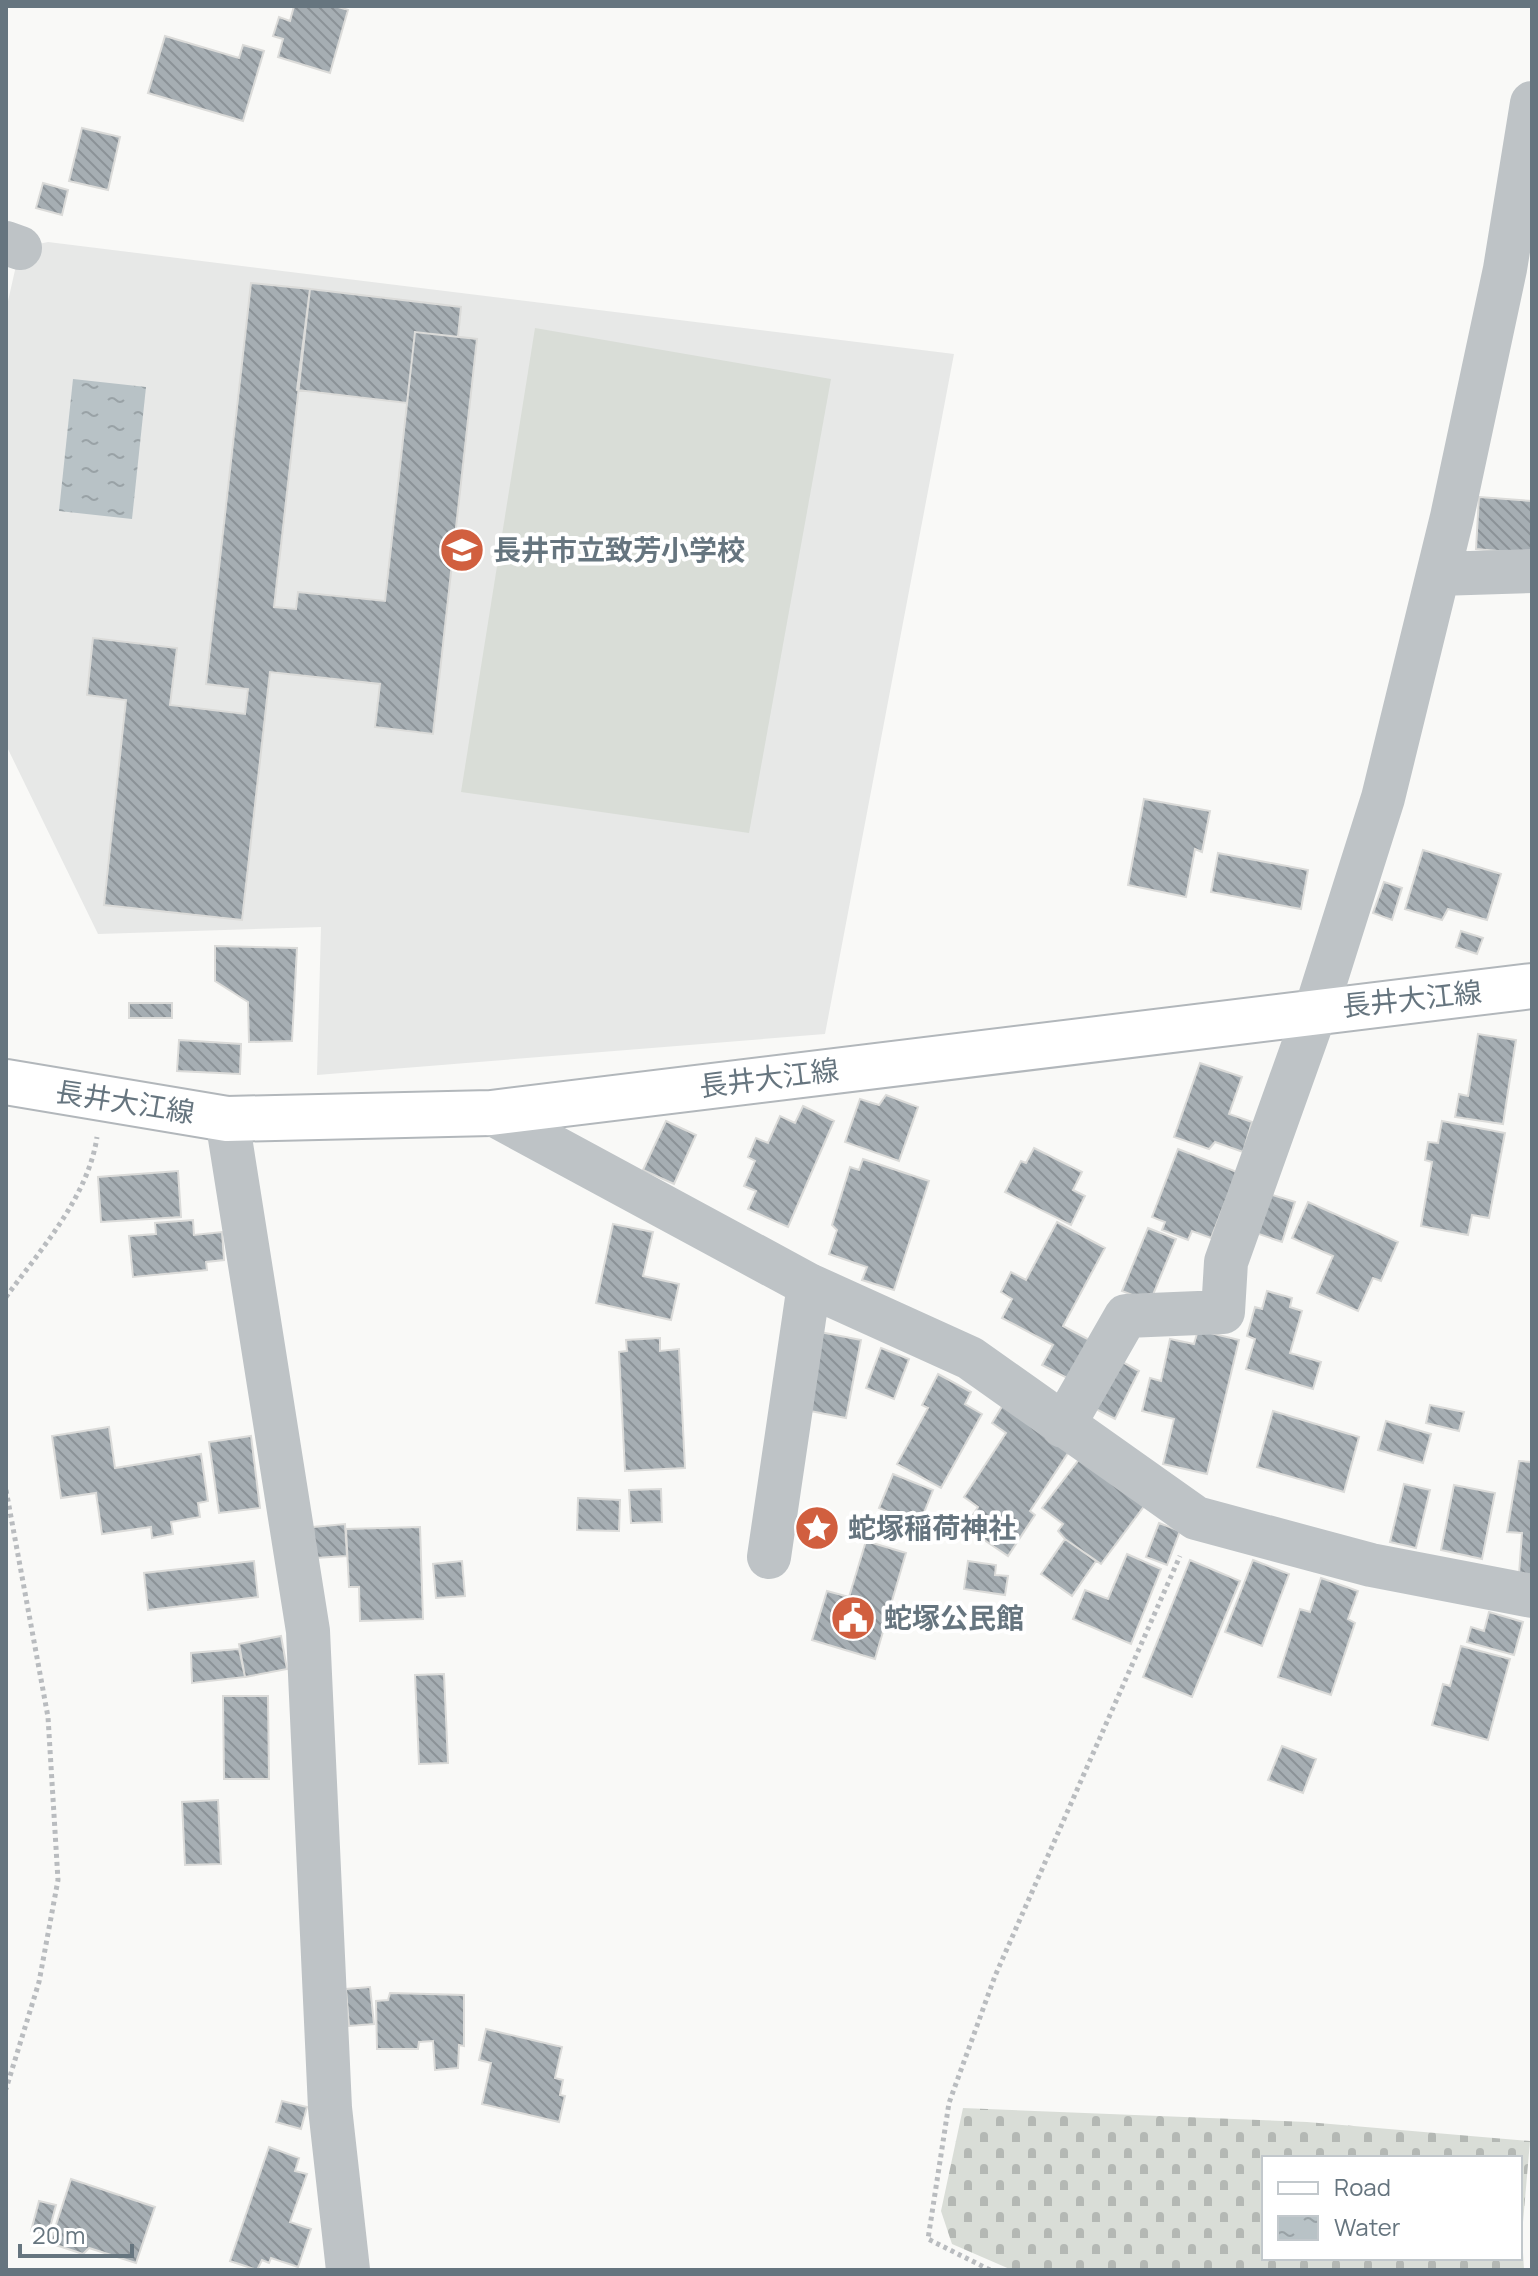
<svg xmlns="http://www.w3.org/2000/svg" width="1538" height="2276" font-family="Manrope,'Noto Sans JP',sans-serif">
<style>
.built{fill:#e7e8e7}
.cemetery{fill:url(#cemetery-stones);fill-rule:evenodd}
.garden{fill:#d9ddd7}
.water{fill:url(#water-ripples)}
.building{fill:url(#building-back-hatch);stroke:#dbdbd9;stroke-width:2}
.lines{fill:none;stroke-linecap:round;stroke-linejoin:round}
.major-casing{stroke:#b2b7bb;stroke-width:48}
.path{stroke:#b9bcbf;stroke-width:5;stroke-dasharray:4 4;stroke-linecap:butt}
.minor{stroke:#bec3c6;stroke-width:44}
.major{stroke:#fff;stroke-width:44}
.labels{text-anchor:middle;stroke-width:8;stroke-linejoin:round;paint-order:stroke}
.poi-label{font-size:28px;font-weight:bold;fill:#66757f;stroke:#fff;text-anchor:start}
.street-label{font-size:28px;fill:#66757f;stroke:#fff}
</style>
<defs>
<pattern id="cemetery-stones" width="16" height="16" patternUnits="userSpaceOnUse" patternTransform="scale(2)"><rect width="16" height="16" fill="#d9ddd7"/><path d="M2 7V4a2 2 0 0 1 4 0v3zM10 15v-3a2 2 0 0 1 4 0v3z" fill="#b4b8b4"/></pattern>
<pattern id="water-ripples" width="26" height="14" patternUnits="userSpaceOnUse" patternTransform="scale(2)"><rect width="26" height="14" fill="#b8c2c6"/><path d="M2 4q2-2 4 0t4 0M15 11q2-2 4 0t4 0" fill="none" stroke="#99a2a6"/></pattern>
<pattern id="building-back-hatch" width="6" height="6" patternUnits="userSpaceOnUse" patternTransform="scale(2)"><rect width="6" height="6" fill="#a6aeb3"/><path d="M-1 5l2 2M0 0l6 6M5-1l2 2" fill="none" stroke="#8b9297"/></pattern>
</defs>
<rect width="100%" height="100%" fill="#f9f9f7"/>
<path class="built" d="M48 242 954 354 825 1034 317 1075 321 927 98 934 6 745V310L20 248Z"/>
<path class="cemetery" d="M963 2108 1307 2122 1530 2141 1522 2234 1524 2270H1012L952 2244 941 2211ZM1264 2158H1520V2258H1264Z"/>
<path class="garden" d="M535 328 831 379 749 833 461 792Z"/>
<path class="water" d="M73 379 146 387 132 519 59 511Z"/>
<path class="building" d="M294 6H335L348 10 330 73 278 57 283 39 273 36 279 17 290 21Z
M165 36 239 58 243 45 264 51 243 121 148 93Z
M82 128 120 137 108 190 69 181Z
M43 183 68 190 62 215 36 208Z
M251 283 310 289 274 607 296 609 298 592 385 601 415 332 477 339 433 734 375 727 380 684 270 672 242 920 104 905 126 700 87 695 93 638 177 648 170 705 245 714 248 689 206 684Z
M310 289 461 307 458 337 415 332 407 403 297 390Z
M1479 497 1532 501V554L1476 549Z
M1144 799 1210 811 1202 852 1195 849 1186 897 1128 885Z
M1423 850 1501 874 1487 920 1448 909 1442 920 1405 909Z
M1218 853 1308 870 1301 909 1211 892Z
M1384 882 1402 888 1392 920 1373 913Z
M1461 931 1483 938 1477 954 1456 947Z
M215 946 297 948 292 1041 249 1042 248 1002 215 981Z
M129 1003H172V1018H129Z
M1478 1034 1516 1040 1503 1124 1455 1117 1459 1094 1468 1096Z
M179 1040 241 1044 240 1074 177 1071Z
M1200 1063 1242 1077 1229 1114 1252 1122 1243 1152 1215 1142 1209 1149 1174 1137Z
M886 1095 918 1107 899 1161 845 1142 860 1099 879 1105Z
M803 1106 834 1121 788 1227 748 1209 756 1191 744 1186 755 1161 748 1157 756 1138 768 1143 780 1116 795 1123Z
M666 1121 696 1135 674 1184 643 1170Z
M1442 1121 1505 1133 1489 1218 1472 1215 1468 1235 1421 1226 1432 1162 1425 1160 1428 1142 1438 1143Z
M1034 1148 1082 1172 1073 1190 1085 1196 1071 1225 1005 1192 1021 1161 1026 1163Z
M1178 1149 1237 1172 1211 1238 1192 1231 1188 1240 1162 1230 1165 1222 1152 1217Z
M863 1159 929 1181 894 1290 862 1280 867 1267 829 1254 837 1230 832 1225 850 1167 859 1170Z
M178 1171 181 1217 101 1222 98 1177Z
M1266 1193 1295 1202 1282 1242 1253 1232Z
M1308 1202 1398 1242 1381 1281 1373 1278 1358 1311 1317 1293 1333 1256 1292 1238Z
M193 1220 194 1235 222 1232 224 1260 206 1262 207 1270 133 1277 129 1236 156 1234 155 1223Z
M1057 1222 1105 1248 1063 1326 1095 1343 1073 1381 1042 1365 1053 1345 1002 1318 1012 1299 1001 1292 1011 1272 1026 1280Z
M613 1224 653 1232 643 1276 679 1284 671 1320 596 1303Z
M1148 1228 1176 1239 1150 1302 1122 1291Z
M1267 1291 1292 1298 1290 1307 1302 1311 1290 1353 1321 1362 1313 1389 1246 1369 1255 1339 1247 1336 1255 1307 1262 1309Z
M1198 1330 1239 1340 1207 1474 1163 1464 1174 1419 1142 1411 1150 1378 1161 1381 1170 1339 1194 1344Z
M820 1332 861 1340 846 1418 805 1410Z
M660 1338V1351L679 1349 685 1468 625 1471 619 1352 627 1351 626 1340Z
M881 1348 909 1359 894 1399 866 1388Z
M1117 1359 1139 1371 1115 1419 1092 1407Z
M938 1374 971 1392 965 1404 982 1414 941 1488 897 1464 928 1408 922 1405Z
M1003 1405 1070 1450 1030 1511 1035 1515 1008 1556 965 1527 978 1507 964 1497 1006 1433 992 1423Z
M1430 1405 1464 1412 1459 1431 1426 1423Z
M1273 1411 1359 1437 1344 1492 1257 1467Z
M1386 1421 1431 1434 1423 1463 1378 1450Z
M109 1427 115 1468 201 1454 208 1501 198 1503 200 1517 171 1522 173 1534 152 1538 151 1527 102 1534 96 1493 61 1498 52 1436Z
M251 1436 260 1508 219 1513 209 1442Z
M1081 1457 1145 1505 1101 1564 1065 1539 1058 1531 1063 1524 1042 1508Z
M1519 1461 1532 1462V1575L1519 1574 1522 1533 1507 1532Z
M893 1474 933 1490 919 1525 879 1508Z
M1404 1484 1430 1490 1416 1548 1390 1542Z
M1454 1485 1495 1493 1482 1559 1441 1550Z
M661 1489 662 1522 631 1523 629 1490Z
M578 1498 620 1500 619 1531 577 1530Z
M1159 1523 1180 1531 1167 1565 1146 1557Z
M345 1524 347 1556 315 1558 313 1527Z
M420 1527 423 1619 360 1621 359 1587H349L346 1529Z
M1065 1539 1096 1561 1072 1596 1041 1574Z
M866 1541 906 1553 875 1659 812 1640 827 1591 849 1597Z
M1127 1554 1161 1569 1131 1644 1073 1619 1085 1590 1108 1599Z
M1190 1560 1240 1581 1192 1697 1143 1677Z
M1253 1560 1289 1574 1262 1646 1225 1632Z
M254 1561 258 1597 148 1610 144 1573Z
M462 1561 465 1596 436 1598 433 1564Z
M968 1561 996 1565 995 1575 1008 1576 1005 1595 964 1589Z
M1321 1578 1358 1591 1348 1619 1355 1623 1331 1695 1278 1677 1300 1609 1310 1612Z
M1489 1612 1523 1622 1514 1655 1467 1642 1471 1627 1484 1631Z
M281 1636 287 1669 245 1677 239 1644Z
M1461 1646 1510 1659 1488 1740 1432 1725 1443 1684 1450 1686Z
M239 1649 245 1677 192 1683 191 1653Z
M444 1674 448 1763 419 1764 415 1675Z
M223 1696H268L269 1779H224Z
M1282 1746 1316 1759 1303 1793 1268 1780Z
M218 1800 221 1864 185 1865 182 1802Z
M370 1987 374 2024 349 2026 346 1989Z
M390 1993 464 1995V2046L459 2045 458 2068 435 2070 433 2041 419 2042 418 2049H377L376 2001 388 2000Z
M486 2029 562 2047 555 2078 563 2080 560 2095 565 2096 559 2122 482 2104 491 2063 479 2060Z
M282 2101 307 2107 301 2129 276 2122Z
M269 2147 299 2158 295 2171 307 2174 290 2222 311 2229 298 2267 271 2258 269 2263 262 2260 257 2270 230 2261Z
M71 2179 155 2207 136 2263 89 2248 83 2254 50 2243Z
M39 2201 56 2205 48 2235 31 2231Z"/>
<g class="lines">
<g class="major-casing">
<path id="major" d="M6 1082 227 1119 491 1113 1532 986"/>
</g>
<path class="path" d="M6 1297C41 1249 88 1197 97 1137
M6 1490 48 1717 58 1880 39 1982 6 2089
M990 2270 928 2239 949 2103 995 1976 1180 1556"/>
<path class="minor" d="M6 243 20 248
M1438 574 1532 571
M491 1113 809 1285 970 1358 1196 1518 1371 1565 1532 1596
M227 1119 308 1631 330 2108 348 2270
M1063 1426 1126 1316 1223 1312 1226 1262 1316 1010 1383 798 1452 517 1505 269 1532 103
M769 1557 809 1285"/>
<use href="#major" class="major"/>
</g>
<defs>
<g id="school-disc" transform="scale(2.3)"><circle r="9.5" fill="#d15f3f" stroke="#fff"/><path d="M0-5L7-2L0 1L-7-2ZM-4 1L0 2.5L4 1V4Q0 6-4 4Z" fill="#fff"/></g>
<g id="sight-disc" transform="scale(2.3)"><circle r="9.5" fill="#d15f3f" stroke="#fff"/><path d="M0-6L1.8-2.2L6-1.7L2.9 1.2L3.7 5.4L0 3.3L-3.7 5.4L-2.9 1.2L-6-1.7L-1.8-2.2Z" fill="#fff"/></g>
<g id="civic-disc" transform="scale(2.3)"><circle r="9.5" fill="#d15f3f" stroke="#fff"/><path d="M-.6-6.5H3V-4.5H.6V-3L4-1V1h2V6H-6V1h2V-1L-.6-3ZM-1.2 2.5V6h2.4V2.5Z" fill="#fff"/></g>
</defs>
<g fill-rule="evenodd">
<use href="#school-disc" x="462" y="550"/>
<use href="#sight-disc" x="817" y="1528"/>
<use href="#civic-disc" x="853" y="1618"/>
</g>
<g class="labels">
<g class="poi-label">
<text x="493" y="560">長井市立致芳小学校</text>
<text x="848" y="1538">蛇塚稲荷神社</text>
<text x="884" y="1628">蛇塚公民館</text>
</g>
<g class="street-label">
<text transform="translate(1412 999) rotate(-6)" y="10">長井大江線</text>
<text transform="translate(769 1078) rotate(-7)" y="10">長井大江線</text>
<text transform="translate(125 1102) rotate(9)" y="10">長井大江線</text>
</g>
</g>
<rect width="1538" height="2276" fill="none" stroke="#66757f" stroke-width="16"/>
<rect x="1262" y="2156" width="260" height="104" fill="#ffffff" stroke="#c2c8cc" stroke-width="2"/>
<rect x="1278" y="2182" width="40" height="12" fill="#ffffff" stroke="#c2c8cc" stroke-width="2"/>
<text x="1334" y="2196" font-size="24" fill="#66757f">Road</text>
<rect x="1278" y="2216" width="40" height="24" fill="url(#water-ripples)" stroke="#c2c8cc" stroke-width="2"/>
<text x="1334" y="2236" font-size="24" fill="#66757f">Water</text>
<path d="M20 2244v12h112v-12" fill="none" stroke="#66757f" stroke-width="4"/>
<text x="32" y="2244" font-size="24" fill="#66757f" stroke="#ffffff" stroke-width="6" paint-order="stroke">20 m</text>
</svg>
